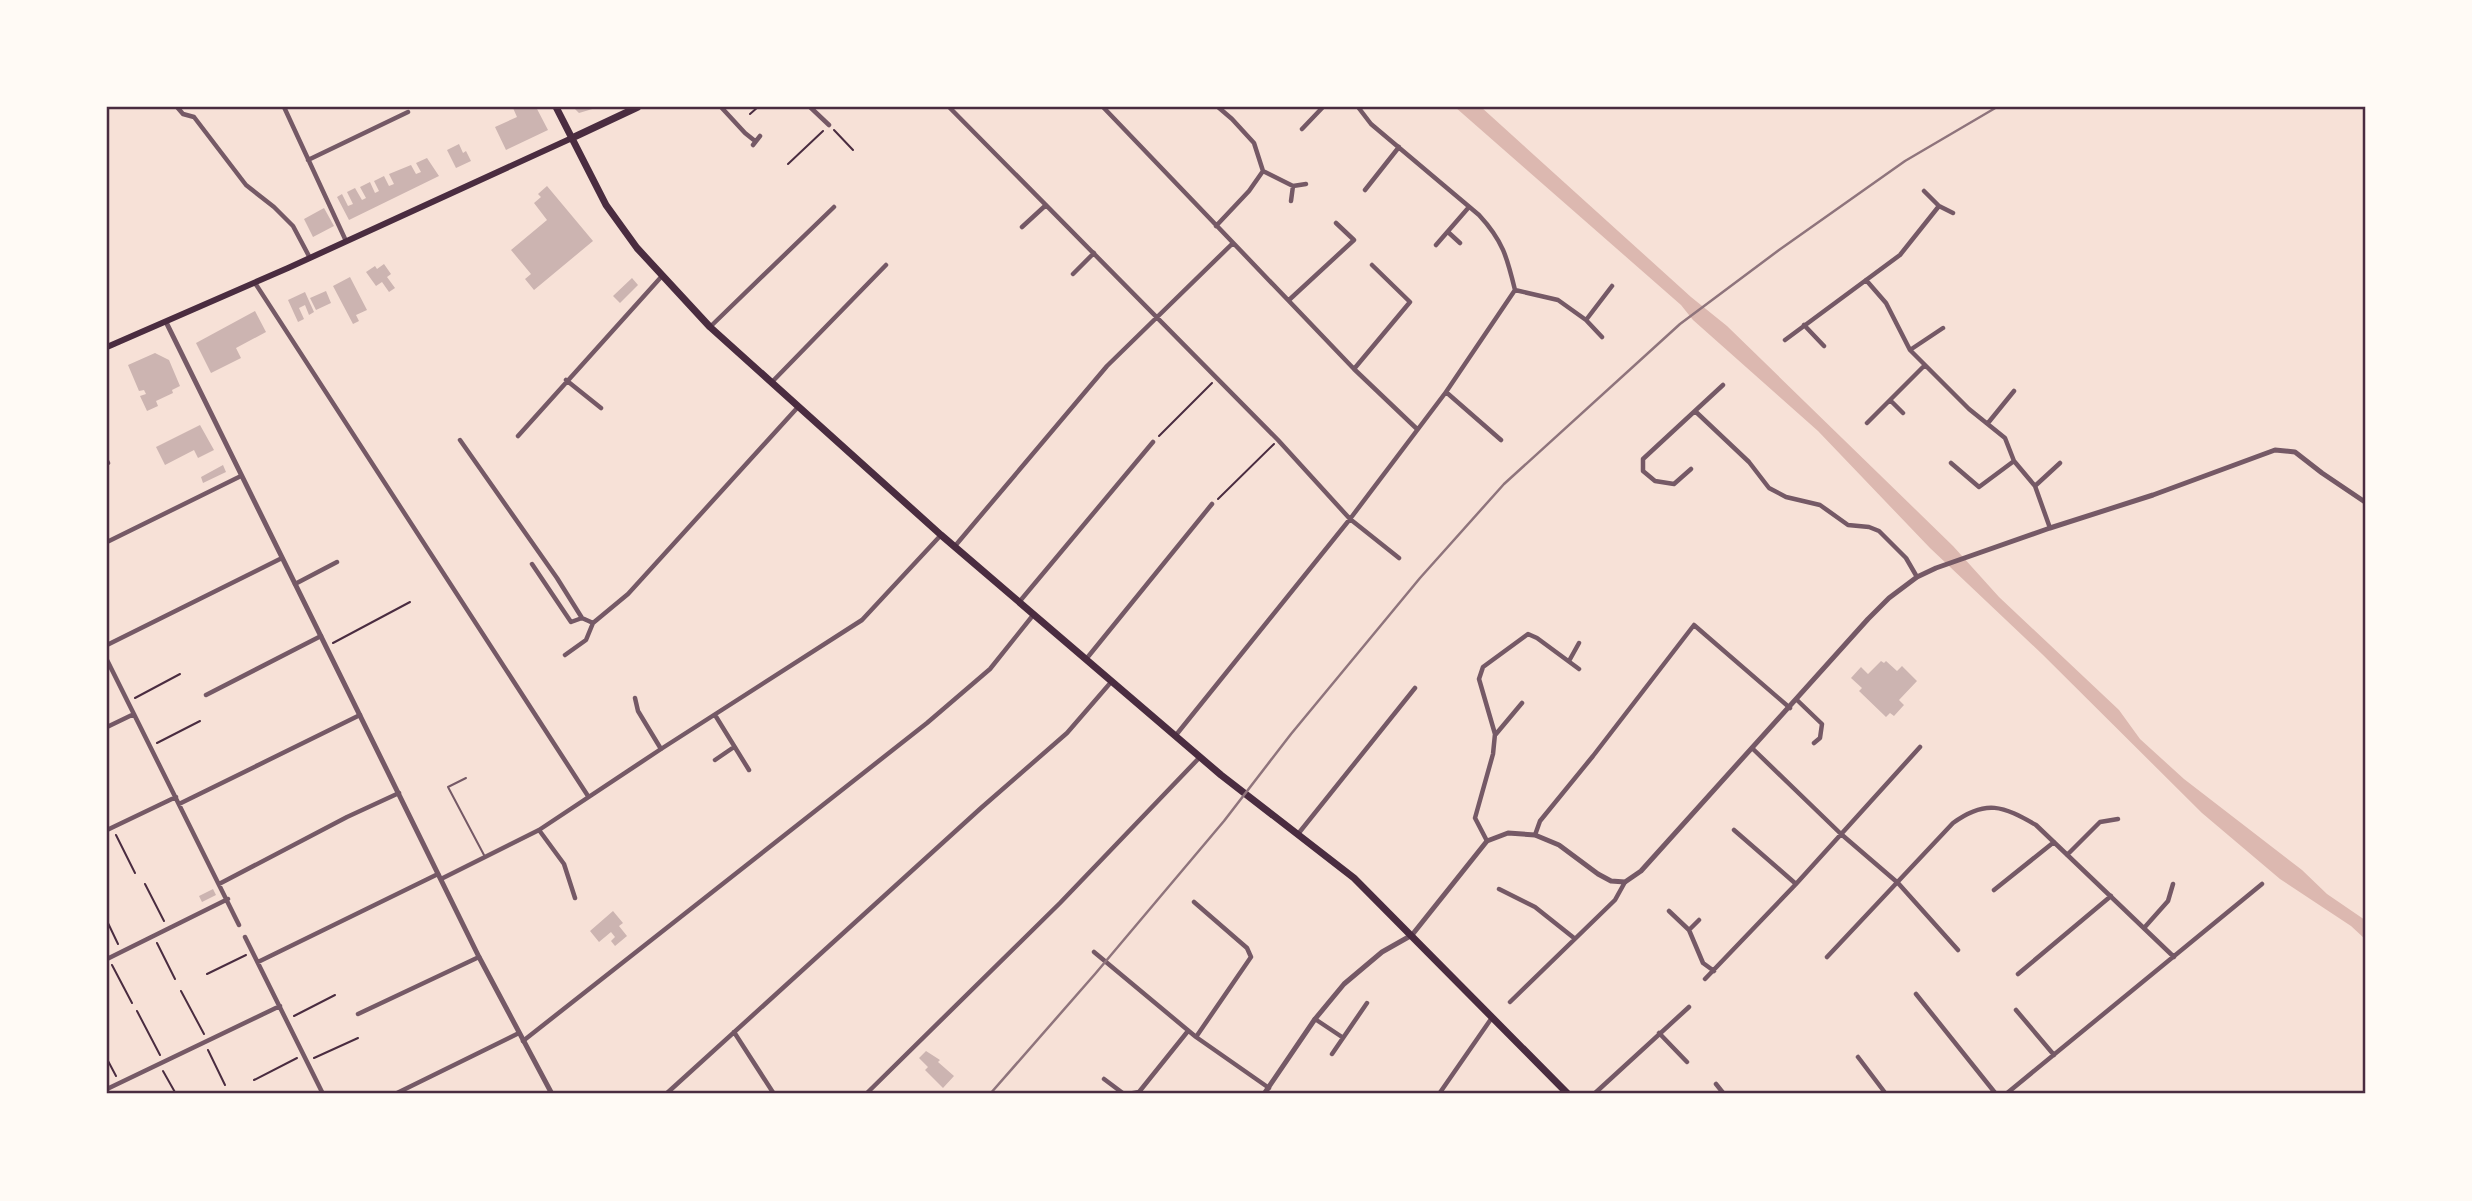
<svg xmlns="http://www.w3.org/2000/svg" width="2472" height="1201" font-family="'Asap Condensed',sans-serif">
<style>
.water{fill:#dcb8b0}
.building{fill:#ccb4b1}
.lines{fill:none;stroke-linecap:round;stroke-linejoin:round}
.path{stroke:#4a2c40;stroke-width:2}
.service{stroke:#755966;stroke-width:2}
.minor{stroke:#755966;stroke-width:4.5}
.tertiary{stroke:#755966;stroke-width:5}
.secondary{stroke:#4a2c40;stroke-width:6}
.primary{stroke:#4a2c40;stroke-width:7}
.rail{stroke:#8f747c;stroke-width:2.5}
.neatline{fill:none;stroke:#4a2c40;stroke-width:2.5}
</style>
<rect width="100%" height="100%" fill="#f7e1d7"/>
<path class="water" d="M1455 107H1481L1691 297 1727 326 1953 546 1999 597 2119 710 2140 739 2184 779 2302 870 2327 894 2365 920V939L2351 926 2280 879 2202 813 2042 654 1930 548 1818 431 1693 320 1681 305Z"/>
<path class="building" d="M516 107H536L548 130 506 150 495 127 517 117 513 108Z
M573 107H599L579 113Z
M459 144 463 153 466 151 471 161 456 168 447 150Z
M427 158 439 176 349 220 337 197 342 194 348 206 353 204 347 192 355 188 362 200 366 198 360 187 370 182 375 193 379 191 374 181 384 176 389 186 394 184 389 174 411 165 416 174 421 172 416 163Z
M547 186 593 241 534 290 525 279 531 274 511 250 547 220 534 203 541 197 538 194Z
M324 208 334 226 313 237 304 219Z
M384 264 391 274 387 277 395 288 389 292 382 282 376 286 366 272 375 266 377 269Z
M350 277 367 310 356 315 359 321 353 324 333 286Z
M632 278 638 285 620 303 613 296Z
M326 291 331 303 316 310 310 298Z
M305 292 314 312 309 315 305 305 299 308 304 319 298 322 288 300Z
M255 311 266 332 236 348 241 358 211 373 196 343Z
M155 353 169 360 180 386 172 390 173 393 156 401 158 406 147 411 140 396 146 394 144 390 139 391 128 365Z
M200 425 214 450 198 458 194 450 165 465 156 447Z
M223 465 226 472 203 483 201 477Z
M1881 661 1884 663 1886 661 1897 671 1902 666 1917 681 1899 700 1904 705 1894 716 1890 713 1886 717 1859 691 1862 688 1851 678 1861 667 1868 674Z
M213 889 216 895 202 902 199 896Z
M613 911 623 923 619 926 627 936 615 946 611 941 615 937 611 932 599 942 590 931Z
M926 1051 940 1060 938 1062 954 1076 943 1088 925 1070 928 1067 919 1058Z"/>
<g class="lines">
<path class="path" d="M750 114 758 107
M834 130 853 150
M788 164 823 131
M1159 436 1212 383
M1218 499 1274 444
M333 643 410 602
M135 698 180 674
M157 743 200 721
M116 835 135 873
M145 884 164 921
M107 921 118 944
M157 943 175 979
M112 965 132 1003
M207 974 246 955
M181 991 204 1034
M137 1011 160 1055
M294 1016 335 995
M208 1050 225 1085
M314 1058 358 1038
M107 1059 116 1076
M163 1071 176 1094
M254 1080 297 1058"/>
<path class="service" d="M466 778 448 787 484 855"/>
<path class="minor" d="M177 107 183 114 194 117 246 185 274 207 293 226 310 258
M284 107 346 241
M721 107 745 133 755 141
M810 107 829 125
M949 107 1278 440 1350 519 1399 558
M1103 107 1354 369 1417 429
M1302 129 1323 107
M753 145 760 136
M308 160 408 112
M1263 171 1293 186
M1365 190 1399 147
M1924 191 1939 206 1953 213
M1291 201 1293 186 1306 184
M1216 226 1249 191 1263 171 1254 143 1232 119 1218 107
M1022 227 1046 205
M1448 232 1460 243
M1436 245 1469 207
M1073 274 1094 253
M1866 280 1886 303 1910 350 1969 409 2005 438 2014 461
M255 283 588 796
M1515 290 1558 300 1586 320 1612 286
M1289 300 1354 240 1336 223
M1586 320 1602 337
M1804 325 1824 346
M710 327 834 207
M1785 340 1900 255 1939 206
M1910 350 1943 328
M1354 369 1410 302 1372 265
M566 380 601 408
M771 383 886 265
M1446 392 1501 440
M1890 400 1903 413
M1695 411 1749 462 1769 488 1786 497 1820 505 1848 525 1869 527 1879 531 1906 558 1917 577
M1867 423 1924 366
M1988 423 2014 391
M518 436 662 276
M460 440 557 578 582 618 593 623 628 594 798 407
M107 461 108 463
M1951 463 1979 487 2014 461 2035 486 2050 528
M1691 469 1674 484 1655 481 1643 471V459L1723 385
M2035 486 2060 463
M107 542 241 476
M955 546 1107 366 1233 243
M532 564 571 622 582 618
M295 584 337 562
M1020 601 1153 442
M107 645 282 558
M565 655 586 640 593 623
M1087 658 1212 504
M107 660 239 925
M1569 661 1579 643
M206 695 321 636
M635 698 638 711 661 749
M1797 700 1822 724 1820 738 1814 743
M715 715 749 770
M107 727 134 714
M1496 734 1522 703
M1176 735 1350 519 1446 392 1515 290C1507 257 1503 241 1479 215L1371 124 1358 107
M1752 748 1841 834 1898 883 1958 950
M715 760 734 747
M179 804 360 715
M107 830 176 797
M539 830 564 864 575 898
M1734 830 1796 884
M1298 834 1415 688
M1535 835 1540 821 1593 756 1694 625 1790 708
M1487 841 1475 818 1493 754 1495 734 1479 679 1483 667 1528 634 1537 638 1579 669
M2067 855 2100 822 2118 819
M441 879 539 830 661 749 862 620 941 535
M219 884 347 817 399 793
M1499 889 1535 907 1574 938
M1994 890 2054 842
M1194 902 1247 948 1251 957 1196 1037
M1669 911 1689 930 1703 963 1714 971
M2144 928 2168 901 2173 884
M1689 930 1699 920
M245 937 323 1094
M1094 952 1196 1037 1269 1088
M1827 957 1953 823C1986 799 2003 806 2036 825L2174 957
M107 959 228 899
M258 962 438 874
M2018 974 2111 896
M1705 979 1796 884 1920 747
M1916 994 1996 1094
M1510 1002 1615 900 1625 882
M2016 1010 2054 1055
M358 1014 479 957
M1315 1019 1342 1037
M734 1032 774 1094
M1659 1033 1687 1062
M523 1041 927 723 990 669 1034 614
M1332 1054 1367 1003
M1858 1057 1886 1094
M1104 1079 1124 1094
M1716 1084 1724 1094
M107 1089 280 1006
M395 1094 519 1033
M666 1094 981 808 1067 733 1112 681
M866 1094 1060 903 1200 757
M1128 1094 1139 1092 1188 1031
M1439 1094 1491 1019
M1594 1094 1689 1007
M2006 1094 2262 884"/>
<path class="tertiary" d="M166 322 479 957 552 1094
M1264 1094 1315 1019 1344 984 1382 952 1412 935 1487 841 1508 833 1535 835 1559 845 1598 874 1611 881 1625 882 1641 871 1868 619 1889 598 1917 577 1936 568 2050 528 2153 495 2275 450 2295 452 2322 473 2365 502"/>
<path class="secondary" d="M107 347 288 268 572 138"/>
<path class="primary" d="M556 107 606 205 637 248 710 327 941 535 1221 775 1354 878 1568 1094
M572 138 638 107"/>
<path class="rail" d="M990 1094 1095 974 1224 821 1291 734 1420 578 1504 484 1680 324 1779 250 1905 161 1997 107"/>
</g>
<rect width="2472" height="1201" fill="none" stroke="#fffaf5" stroke-width="217"/>
<rect x="108" y="108" width="2256" height="984" class="neatline"/>
</svg>
